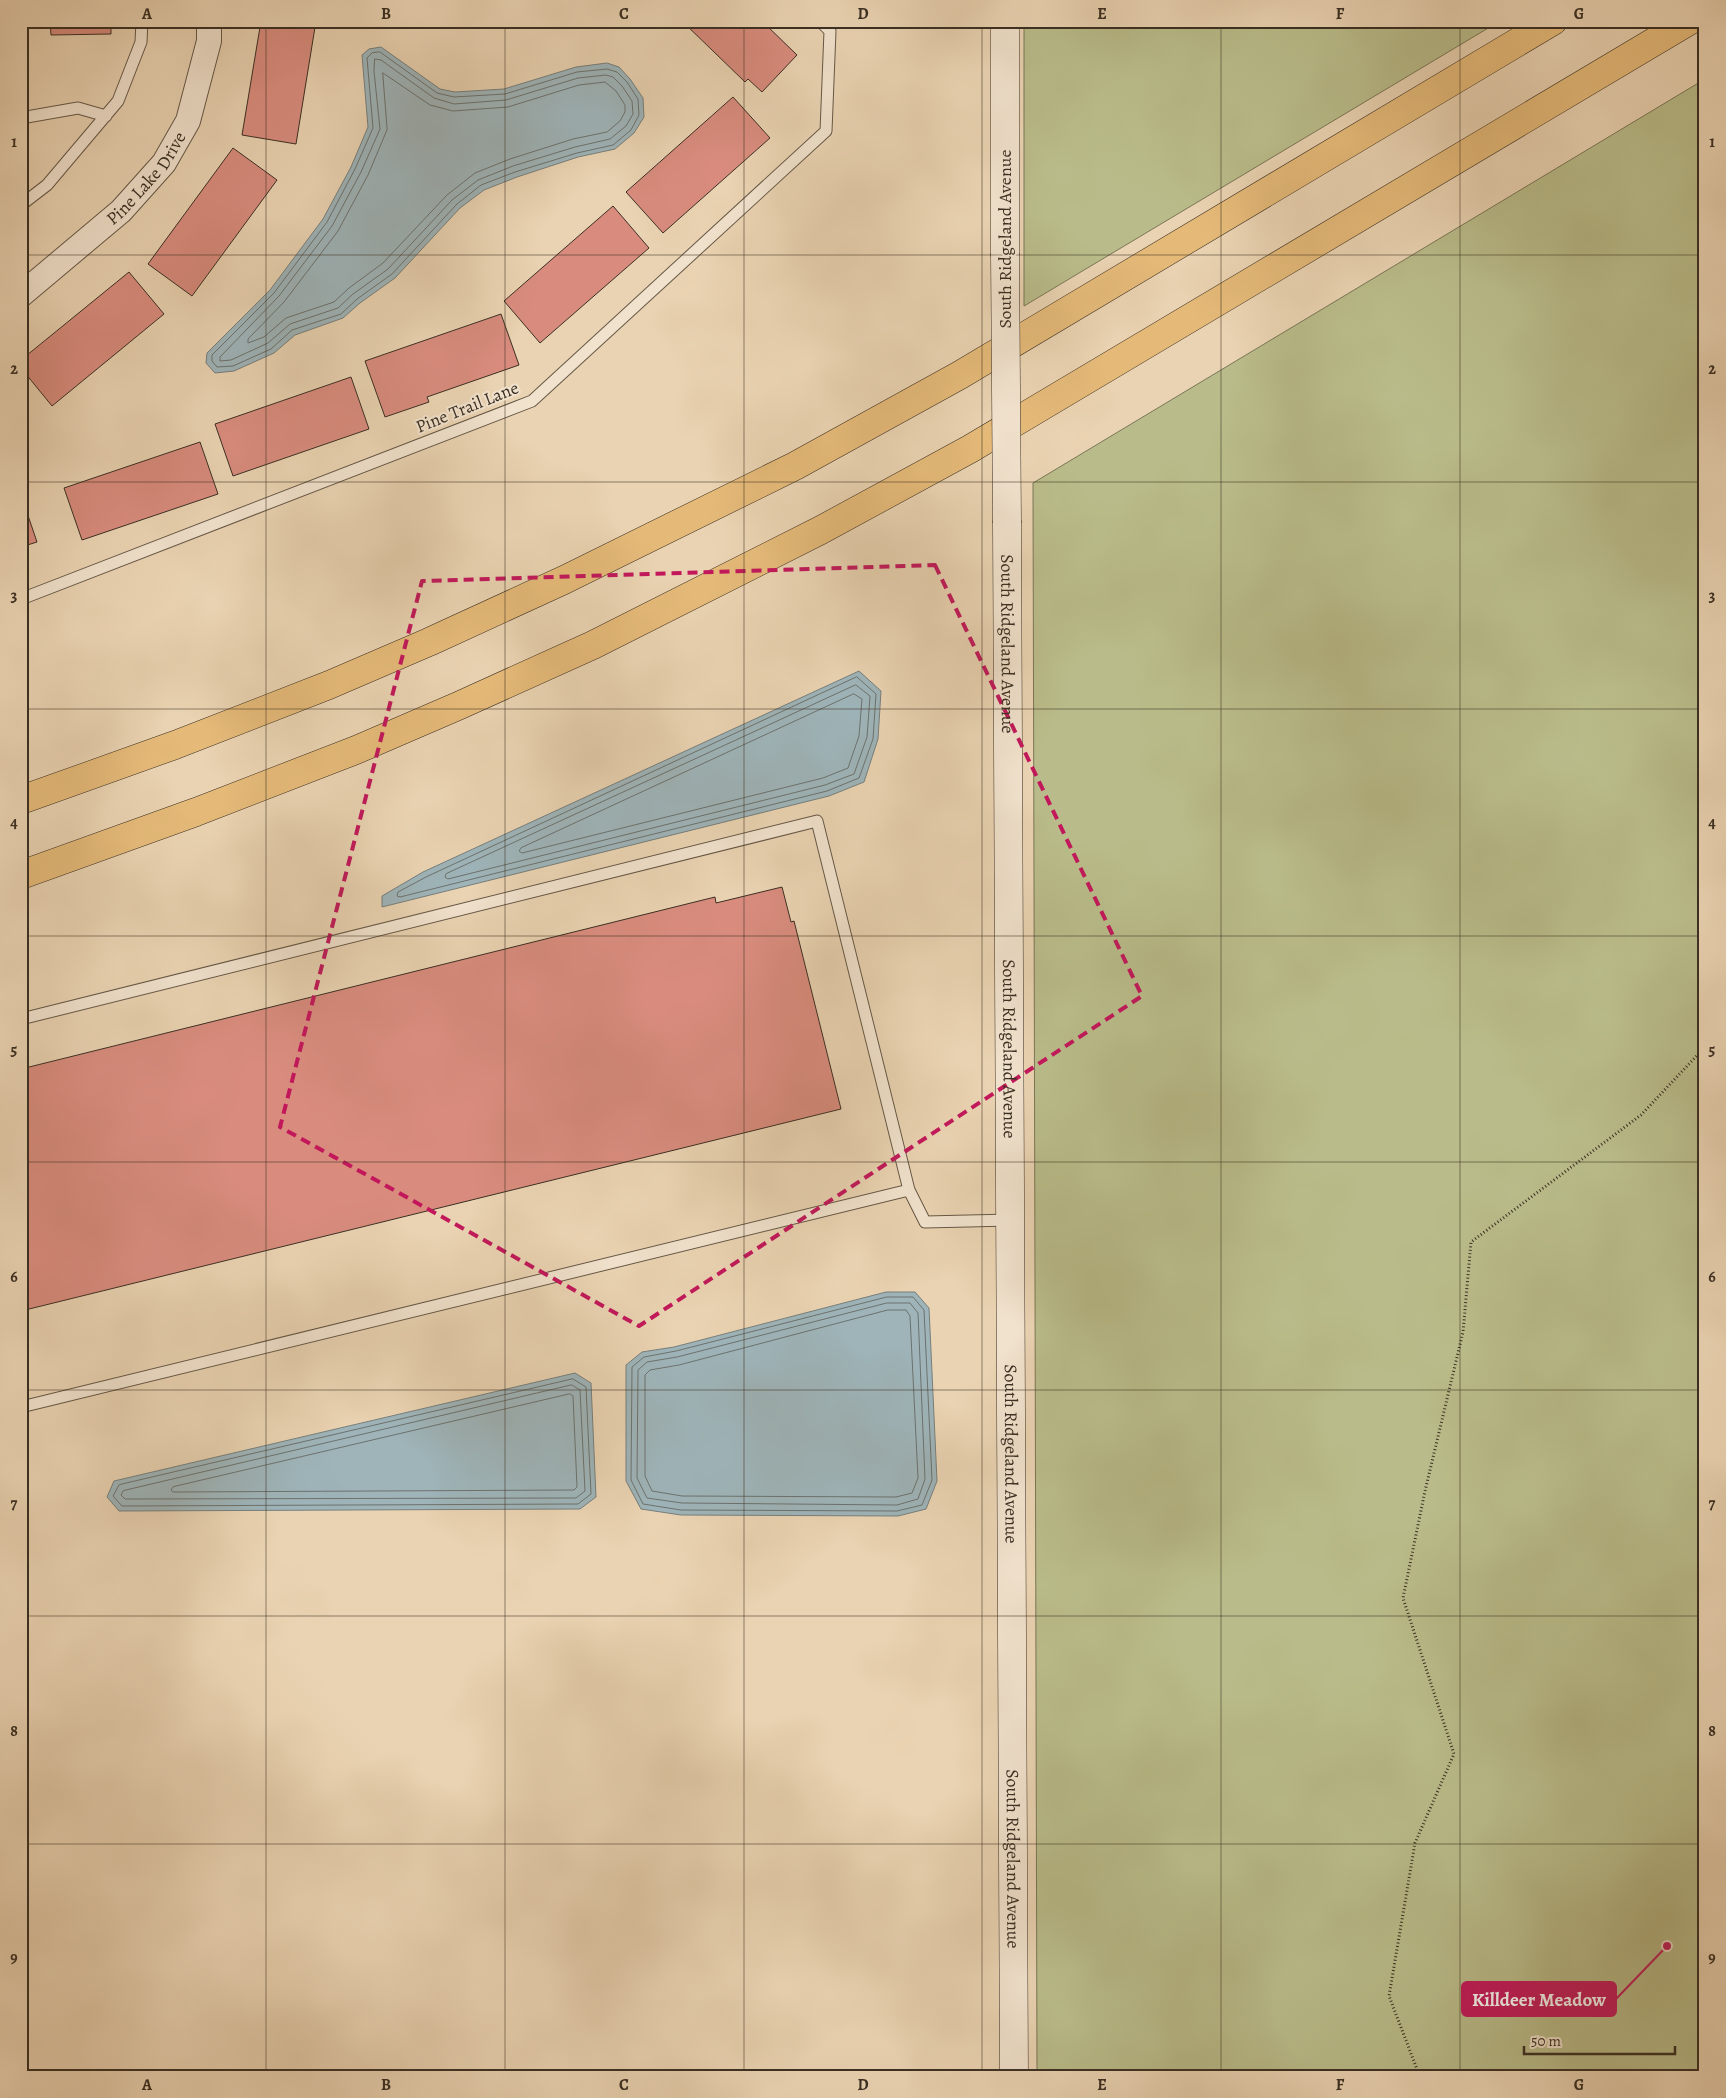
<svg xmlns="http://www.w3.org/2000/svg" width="1726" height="2098" font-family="Alegreya,serif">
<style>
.green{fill:#b9bc8a;stroke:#7a7656}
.water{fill:#9eb4b9;stroke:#767f7d}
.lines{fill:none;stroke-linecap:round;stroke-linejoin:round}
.shore{stroke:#6c726e;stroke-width:1}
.building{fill:#d98c7e;stroke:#3a2f23}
.lane-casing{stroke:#665847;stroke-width:13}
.street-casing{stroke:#665847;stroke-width:26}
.secondary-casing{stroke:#3a2f23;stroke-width:29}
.highway-casing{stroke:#3a2f23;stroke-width:29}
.path{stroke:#3a2f23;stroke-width:3;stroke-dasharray:1 2.5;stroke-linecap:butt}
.lane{stroke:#f1e2cd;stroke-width:11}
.street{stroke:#f1e2cd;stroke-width:24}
.secondary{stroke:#f1e2cd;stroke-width:28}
.highway{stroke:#e5ba79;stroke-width:28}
.secondary-bridge-casing{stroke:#3a2f23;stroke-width:29;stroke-linecap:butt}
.secondary-bridge{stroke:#f1e2cd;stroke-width:28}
.marked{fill:none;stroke:#c2185b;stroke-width:4;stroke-dasharray:10 6;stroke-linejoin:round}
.grid{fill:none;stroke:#3a2f23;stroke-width:1;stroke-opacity:0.55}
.labels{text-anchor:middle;stroke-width:4;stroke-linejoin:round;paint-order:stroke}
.street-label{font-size:18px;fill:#3a2f23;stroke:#f1e2cd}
.leader{fill:none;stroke:#c2185b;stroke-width:2}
.callout-dot{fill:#c2185b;stroke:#f1e2cd;stroke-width:2}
.callout{fill:#c2185b;stroke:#c2185b;stroke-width:2}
.callout-label{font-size:19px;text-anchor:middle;font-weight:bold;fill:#fff}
.neatline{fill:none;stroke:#3a2f23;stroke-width:2}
.grid-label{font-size:16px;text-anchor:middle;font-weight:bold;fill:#3a2f23}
</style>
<rect width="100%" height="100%" fill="#ead3b2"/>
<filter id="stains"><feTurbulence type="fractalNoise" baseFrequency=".004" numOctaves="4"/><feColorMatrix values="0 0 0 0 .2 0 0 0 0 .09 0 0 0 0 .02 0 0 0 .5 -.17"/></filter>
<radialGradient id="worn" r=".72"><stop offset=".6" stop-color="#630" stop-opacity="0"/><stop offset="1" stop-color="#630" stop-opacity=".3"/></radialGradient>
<path class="green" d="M1024 21H1500L1024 306Z
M1705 79V2077H1037L1033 483Z"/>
<path class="water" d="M381 47 440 89 455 92 504 89 576 67 607 63 619 67 630 79 643 98 644 117 634 133 615 149 578 157 517 177 484 190 460 208 395 278 360 303 343 318 295 335 274 353 234 371 215 373 206 363 207 353 270 290 323 219 351 167 368 127 362 55 369 49Z
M859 671 881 691 878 739 864 782 829 796 382 907V896L423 872Z
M886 1292H915L929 1308 937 1481 926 1509 898 1516 681 1515 641 1509 626 1481V1365L642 1352 674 1347Z
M575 1373 591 1383 596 1497 580 1509 119 1511 107 1497 114 1481Z"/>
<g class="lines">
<path class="shore" d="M380 52 437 93 454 97 505 94 577 72 607 69 617 72 627 82 638 99 639 115 631 130 613 145 577 153 515 172 481 185 457 204 392 274 357 299 341 314 292 330 271 349 233 366 217 367 212 361V355L274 293 327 222 355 169 373 128 367 58 372 53Z
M375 59 381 60 434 98 454 104 506 100 578 78 606 75 613 77 622 86 632 101 633 114 626 126 610 139 575 147 513 166 478 180 452 200 388 269 353 294 338 308 290 324 268 343 231 360 220 361V357L279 296 332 226 361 172 380 129 374 71Z
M383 73 430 105 453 111 508 107 579 85 605 82 616 91 625 105V112L620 121 607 132 573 139 510 159 475 173 447 195 383 263 349 288 334 302 286 318 264 337 248 343V339L284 302 338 231 368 175 387 130Z
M857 677 876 694 873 739 859 778 827 791 400 897 397 896 398 892 426 877Z
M856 685 870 696 867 737 854 774 825 785 448 879 445 877 446 874Z
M854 694 862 699 859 736 848 768 823 778 522 853 519 851 521 848Z
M887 1297H913L924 1310 932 1480 922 1505 897 1511 681 1510 643 1504 631 1480 632 1367 644 1357 676 1351Z
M887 1303H910L918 1313 925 1479 918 1499 897 1505 682 1503 647 1498 637 1478 638 1370 647 1362 677 1357Z
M888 1310H906L910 1316 918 1478 912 1493 896 1497 682 1496 652 1491 645 1476V1375L650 1370 679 1365Z
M573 1379 586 1387 591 1494 578 1504 122 1506 113 1496 119 1485Z
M572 1385 580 1390 585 1491 576 1498 125 1499 121 1495 123 1491Z
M570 1394 573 1396 577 1487 574 1490 173 1492 171 1490 173 1487Z"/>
</g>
<path class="building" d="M50 21H111V34L51 35Z
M261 21H316L296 144 242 135Z
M499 21H624V23L499 26Z
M682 21H762L797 55 762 92 748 79 745 82Z
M733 97 770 138 663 233 626 192Z
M233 148 277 180 192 296 148 264Z
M613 206 649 248 540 343 504 301Z
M129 272 164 314 52 406 21 368V360Z
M501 314 519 365 427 397 429 402 385 417 365 361Z
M351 377 369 429 233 476 215 424Z
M200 442 218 494 82 540 64 488Z
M21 495 37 542 21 547Z
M782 887 791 922 794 921 841 1109 21 1311V1069L715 897 716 903Z"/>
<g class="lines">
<g class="lane-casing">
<path id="lane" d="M21 118 78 108 106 116
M21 205 47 185 118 101 141 42 142 21
M21 599 532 401 826 131 830 31 820 21
M21 1019 817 821 909 1190 925 1222 1011 1220
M21 1407 909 1190"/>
</g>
<g class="street-casing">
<g id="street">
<path id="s1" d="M21 295 121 211 164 163 188 121 209 41V21"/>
</g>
</g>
<g class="secondary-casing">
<g id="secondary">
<path d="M1005 253V21"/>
<path id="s2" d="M1007 523 1014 2077"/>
</g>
</g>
<g class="highway-casing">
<path id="highway" d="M21 800 175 745 329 685 429 642 564 580 795 466 960 375 1553 21
M21 875 196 812 356 750 458 706 593 645 821 530 970 449 1689 21"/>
</g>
<path class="path" d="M1420 2077 1389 1996 1415 1843 1454 1754 1403 1598 1425 1491 1463 1332 1471 1242 1641 1115 1705 1047"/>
<use href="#lane" class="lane"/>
<use href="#street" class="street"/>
<use href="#secondary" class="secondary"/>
<use href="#highway" class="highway"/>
<g class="secondary-bridge-casing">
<path id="secondary-bridge" d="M1005 253 1007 523"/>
</g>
<use href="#secondary-bridge" class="secondary-bridge"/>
</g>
<path class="marked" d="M935 565 1142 996 639 1326 280 1127 422 581Z"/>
<path class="grid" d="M266 21V2077M505 21V2077M744 21V2077M982 21V2077M1221 21V2077M1460 21V2077M21 255H1705M21 482H1705M21 709H1705M21 936H1705M21 1162H1705M21 1390H1705M21 1616H1705M21 1844H1705"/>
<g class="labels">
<g class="street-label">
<text dy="6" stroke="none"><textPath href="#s1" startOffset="172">Pine Lake Drive</textPath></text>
<text transform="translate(1005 239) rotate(-90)" y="6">South Ridgeland Avenue</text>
<text transform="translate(467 407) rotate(-22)" y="6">Pine Trail Lane</text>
<text dy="6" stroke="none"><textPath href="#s2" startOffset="121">South Ridgeland Avenue</textPath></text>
<text dy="6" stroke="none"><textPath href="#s2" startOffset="526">South Ridgeland Avenue</textPath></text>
<text dy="6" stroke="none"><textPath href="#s2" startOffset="931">South Ridgeland Avenue</textPath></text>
<text dy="6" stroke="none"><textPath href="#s2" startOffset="1336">South Ridgeland Avenue</textPath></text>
</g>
</g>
<path class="leader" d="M1667 1946L1616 1999"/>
<circle class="callout-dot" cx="1667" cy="1946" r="5"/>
<rect class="callout" x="1462" y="1982" width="154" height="34" rx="5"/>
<g class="callout-label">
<text x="1539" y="2006">Killdeer Meadow</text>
</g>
<rect width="1726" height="2098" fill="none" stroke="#ead3b2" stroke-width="55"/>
<path d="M1524 2046v8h151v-8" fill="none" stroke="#3a2f23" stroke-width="2.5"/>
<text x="1531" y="2046" font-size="15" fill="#3a2f23" stroke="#f1e2cd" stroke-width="4" paint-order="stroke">50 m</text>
<rect x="28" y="28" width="1670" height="2042" class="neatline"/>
<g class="grid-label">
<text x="147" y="19">A</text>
<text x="386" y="19">B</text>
<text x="624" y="19">C</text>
<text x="863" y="19">D</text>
<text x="1102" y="19">E</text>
<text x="1340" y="19">F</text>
<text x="1579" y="19">G</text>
<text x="14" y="147">1</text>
<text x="1712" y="147">1</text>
<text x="14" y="374">2</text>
<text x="1712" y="374">2</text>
<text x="14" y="601">3</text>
<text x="1712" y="601">3</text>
<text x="14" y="828">4</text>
<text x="1712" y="828">4</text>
<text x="14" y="1055">5</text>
<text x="1712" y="1055">5</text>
<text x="14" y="1282">6</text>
<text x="1712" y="1282">6</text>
<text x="14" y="1509">7</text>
<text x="1712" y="1509">7</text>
<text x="14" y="1736">8</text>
<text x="1712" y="1736">8</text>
<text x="14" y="1963">9</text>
<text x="1712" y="1963">9</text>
<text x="147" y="2090">A</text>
<text x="386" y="2090">B</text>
<text x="624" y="2090">C</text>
<text x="863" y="2090">D</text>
<text x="1102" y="2090">E</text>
<text x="1340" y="2090">F</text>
<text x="1579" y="2090">G</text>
</g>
<rect width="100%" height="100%" filter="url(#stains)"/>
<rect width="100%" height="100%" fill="url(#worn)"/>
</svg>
